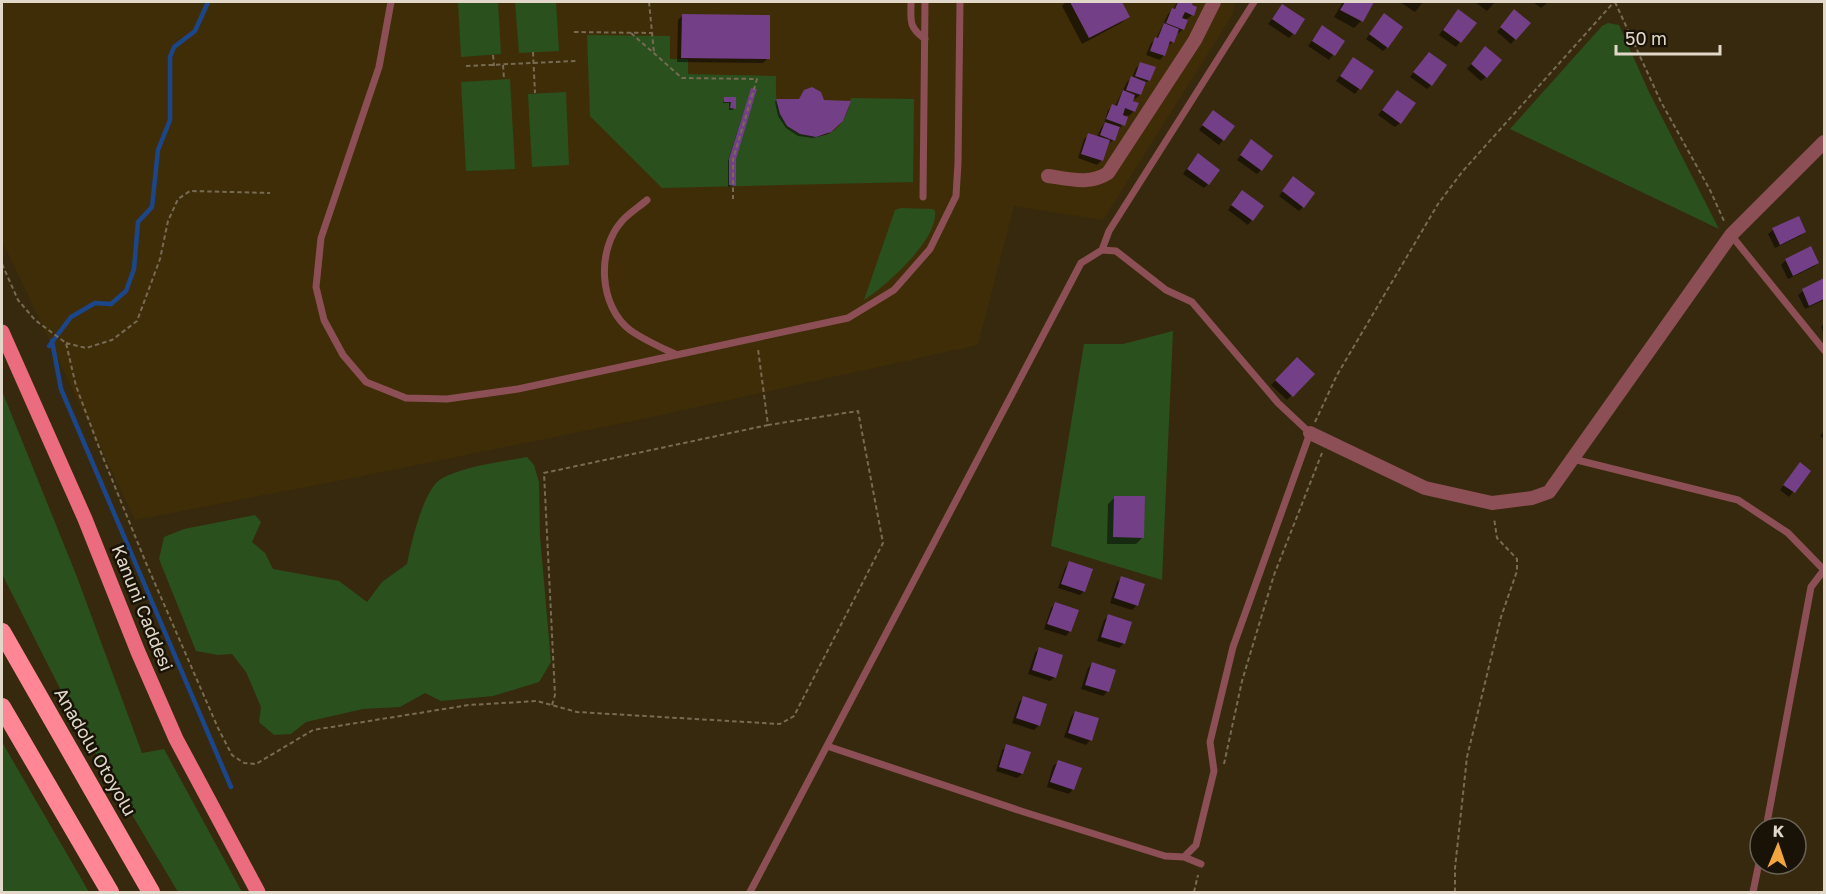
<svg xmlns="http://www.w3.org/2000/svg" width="1826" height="894" font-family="'Golos Text',sans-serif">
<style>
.built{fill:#3f2d08}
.green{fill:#2a501e}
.shadow{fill:#0007}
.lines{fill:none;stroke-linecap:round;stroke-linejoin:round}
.stream{stroke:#1c468a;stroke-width:4.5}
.building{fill:#733f86}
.path{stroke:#776b54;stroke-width:2;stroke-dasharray:4.5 3;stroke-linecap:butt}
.service{stroke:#8c4f55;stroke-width:7}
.minor{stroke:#8c4f55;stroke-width:14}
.primary{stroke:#ea6c7e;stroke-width:15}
.motorway{stroke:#ff8695;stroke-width:18}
.labels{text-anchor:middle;stroke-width:5;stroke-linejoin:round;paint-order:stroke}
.street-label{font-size:18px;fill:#e1d8c9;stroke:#191307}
</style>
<rect width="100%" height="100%" fill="#37290d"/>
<path class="built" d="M2 2H1235L1233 14 1103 220 1014 206 978 345 638 420 358 477 135 520 2 241Z"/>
<path class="green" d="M458 2H498L501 54 461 57Z
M515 2H556L559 51 519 53Z
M1608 23 1619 25 1649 92 1719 229 1510 129 1602 26Z
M587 35 670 36V59H688V74L776 76C776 89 775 102 780 113 788 133 811 142 830 133 843 126 849 111 851 98L914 99 913 182 662 188 590 116Z
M510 79 515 169 466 171 461 82Z
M566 92 569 165 532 167 528 94Z
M901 208 933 209 935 211C939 239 886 286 864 300L895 210Z
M1173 331 1162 580 1051 546 1084 344H1123Z
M2 391 77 577 142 753 164 749 242 892H178L78 724 2 574Z
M527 457 534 465 539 482 540 536 551 662 539 682 493 696 441 701 425 693 400 707 363 709 306 722 291 734 274 735 259 722 261 707 246 672 232 654 218 655 196 651 159 559 164 537 184 529 255 515 261 522 252 542 265 553 273 569 339 581 367 602 382 582 407 564C411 544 423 490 441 479 464 466 501 462 527 457Z
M2 742 89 892H2Z"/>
<path class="shadow" d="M1066 2H1120L1128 16 1121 23 1082 44 1062 6Z
M1177 2H1191L1190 5 1192 15 1187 19 1183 29 1179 33 1176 32 1173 42 1167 46 1164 55 1160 60 1146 55 1151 43 1156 39 1168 14 1173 10Z
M1343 2H1372L1361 21 1354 28 1334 17Z
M1400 2H1423L1415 12Z
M1475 2H1495L1487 11Z
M1533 2H1548L1541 8Z
M1282 6 1293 34 1289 38 1268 24Z
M682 16 768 58 763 63 677 62 678 20Z
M1453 16 1474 23 1456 47 1439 35Z
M1510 16 1515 39 1511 44 1497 32Z
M1380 20 1387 47 1383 51 1366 39Z
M1322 27 1343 41 1329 60 1308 46Z
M1481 53 1486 77 1481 81 1467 69Z
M1424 58 1431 85 1427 89 1410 77Z
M1349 63 1372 71 1355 94 1336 81Z
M1141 64 1149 80 1143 85 1140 95 1135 99 1133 98 1134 111 1129 116 1127 115 1114 140 1107 144 1102 160 1097 165 1078 158 1084 139 1089 135 1097 137 1101 128 1104 124 1108 110 1113 106H1115L1127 82 1132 78 1136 68Z
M751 89 735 159V185L728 187V161Z
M1393 96 1400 123 1395 127 1378 115Z
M725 98H735L734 108 733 110H729V103H723Z
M776 100 823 102 841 121 828 134 813 138 798 136 786 128 778 116 775 102Z
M1209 117 1223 140 1219 145 1199 130Z
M1247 146 1261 170 1257 174 1237 160Z
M1193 160 1208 184 1204 188 1183 174Z
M1289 183 1303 207 1299 211 1279 196Z
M1237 196 1252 220 1248 225 1228 210Z
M1798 218 1805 232 1800 236 1775 248 1768 234 1773 230Z
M1811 248 1818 263 1813 267 1788 279 1781 265 1786 260Z
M1824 280V300L1805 309 1798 295 1803 291Z
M1824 323V335L1821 327Z
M1297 359 1313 374 1287 400 1271 385Z
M1824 431V439L1820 436Z
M1795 469 1809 471 1789 497 1780 490Z
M1115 497 1143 537 1136 544H1107L1108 504Z
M1069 563 1084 591 1080 595 1058 588 1065 568Z
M1122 578 1137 605 1132 610 1110 603 1117 582Z
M1055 604 1070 631 1066 636 1044 629 1051 608Z
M1109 616 1124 643 1119 648 1097 641 1104 620Z
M1039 649 1055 677 1050 681 1028 674 1035 653Z
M1092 664 1107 692 1103 696 1081 689 1088 668Z
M1024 697 1039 725 1034 730 1012 723 1019 702Z
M1075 712 1090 740 1086 745 1064 737 1071 717Z
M1007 746 1022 774 1017 778 996 771 1002 750Z
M1058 762 1073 789 1069 794 1047 787 1053 766Z"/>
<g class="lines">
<path class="stream" d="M52 341 61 389 231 787
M49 346 71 317 95 303 111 304 126 291 134 269 138 222 152 207 158 150 170 120V57L174 47 195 31 208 2"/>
</g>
<path class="building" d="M1070 2H1122L1130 17 1089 38Z
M1178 2H1193L1192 5 1197 7 1194 16 1185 12 1182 18 1188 20 1184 30 1166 23 1172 8 1175 9Z
M1345 2H1374L1363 22 1340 10Z
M1282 4 1305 19 1295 35 1272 19Z
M1458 9 1477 23 1461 43 1443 30Z
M1514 9 1531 23 1516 40 1500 27Z
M1384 13 1403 27 1388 48 1369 34Z
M682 14 770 15V59L681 58Z
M1164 23 1179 29 1174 43 1170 41 1165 56 1150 51 1155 37 1158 38Z
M1322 25 1345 41 1335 56 1312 41Z
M1485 46 1502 60 1487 78 1471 64Z
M1429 52 1447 65 1432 86 1413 72Z
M1353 57 1374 71 1361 90 1340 76Z
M1140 62 1156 67 1150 81 1135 76Z
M1131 76 1146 82 1141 95 1126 90Z
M812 87 821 92 824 100 851 101 843 121 831 132 816 137 800 134 787 126 780 114 776 99H799L804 90Z
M751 88 757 89 736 159V186L729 185V159Z
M1123 90 1135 95 1133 101 1139 103 1135 112 1125 108 1123 115 1128 117 1125 126 1106 119 1112 104 1117 106Z
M1397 90 1416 103 1401 124 1382 110Z
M724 97H736V109L730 108 731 102H724Z
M1213 110 1235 126 1224 141 1202 125Z
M1105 122 1120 127 1115 141 1100 135Z
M1088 133 1110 140 1103 161 1081 154Z
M1251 139 1273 156 1262 171 1240 155Z
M1198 153 1220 170 1209 185 1187 169Z
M1293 176 1315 193 1304 208 1282 191Z
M1242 190 1264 206 1253 221 1231 205Z
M1799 216 1806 232 1780 245 1772 228Z
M1811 246 1819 263 1793 276 1785 259Z
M1824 278V299L1809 306 1802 289Z
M1297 357 1315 374 1293 397 1275 380Z
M1800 462 1811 471 1795 493 1783 485Z
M1114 496H1145L1144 538 1113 537Z
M1069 561 1093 569 1085 592 1061 584Z
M1121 576 1145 584 1138 606 1114 598Z
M1055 602 1079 610 1071 632 1047 624Z
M1108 614 1132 622 1125 644 1101 637Z
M1039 647 1063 655 1056 678 1032 670Z
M1092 662 1116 670 1109 692 1085 685Z
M1023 696 1047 704 1040 726 1016 718Z
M1075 711 1099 718 1092 741 1068 733Z
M1006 744 1031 752 1023 774 999 767Z
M1058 760 1082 768 1074 790 1050 782Z"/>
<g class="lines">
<path class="path" d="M649 2 654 53
M1615 2 1661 102 1710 190 1724 221
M574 32 652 33
M631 33 682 78 757 79 733 159V199
M533 52 535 93
M493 55 494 66
M503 65 504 79
M466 66 576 61
M2 264 18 300 35 320 66 343 76 386 100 450 146 563 218 728 232 755 244 763 256 764 313 730 469 705 537 701 577 712 780 724 794 716 883 543 858 411 768 425 758 349
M66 343 86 348 112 340 137 321 160 259 168 221 178 199 190 191 270 193
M1315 422 1337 375 1438 204 1462 172 1614 2
M552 705 555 695 544 473 768 425
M1224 764 1242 681 1274 575 1322 453
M1194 892 1198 875
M1455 892V868L1467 757 1501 617 1517 571V559L1497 538 1494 518"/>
<path class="service" d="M391 2 379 67 321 238 316 287 324 320 343 355 366 382 406 398 447 399 518 389 848 318 894 290 930 249 956 196 958 163 960 2
M911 2C911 20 908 27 925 39
M923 197 925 2
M647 200C639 207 629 213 622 221 596 250 599 306 630 330 644 340 660 347 675 354
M1731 235 1824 350
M1573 459 1738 500 1788 533 1824 570 1811 587 1766 828
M827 746 1024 812 1165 856 1184 857 1196 845 1214 771 1210 742 1233 647 1310 433 1278 403 1192 302 1166 290 1116 251 1102 250
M1184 857 1201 864
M750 892 1081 263 1102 250 1109 231 1254 2
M1753 892 1760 858"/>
<path class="minor" d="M1048 176C1069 179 1090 185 1108 173L1195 40 1214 2
M1310 433 1425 488 1492 503 1532 498 1549 492 1731 235 1824 142"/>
<path class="primary" d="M2 332 85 519 138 652 176 739 258 892"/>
<path class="motorway" d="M2 632 151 892
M2 707 110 892"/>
</g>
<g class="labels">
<g class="street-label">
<text transform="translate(142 608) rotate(68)" y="6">Kanuni Caddesi</text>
<text transform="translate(95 752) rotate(60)" y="6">Anadolu Otoyolu</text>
</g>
</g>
<rect width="1826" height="894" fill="none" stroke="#e1d8c9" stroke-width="6"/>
<g transform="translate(1778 846) rotate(2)"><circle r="28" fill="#191307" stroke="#696255" stroke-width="1.5"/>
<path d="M0-4.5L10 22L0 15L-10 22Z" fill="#f1a640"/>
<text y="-9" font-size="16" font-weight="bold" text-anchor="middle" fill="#e1d8c9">K</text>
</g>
<path d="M1616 45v9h104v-9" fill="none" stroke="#e1d8c9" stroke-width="3"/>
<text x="1625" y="45" font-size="18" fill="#e1d8c9" stroke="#191307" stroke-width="4.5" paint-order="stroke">50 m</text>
</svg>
